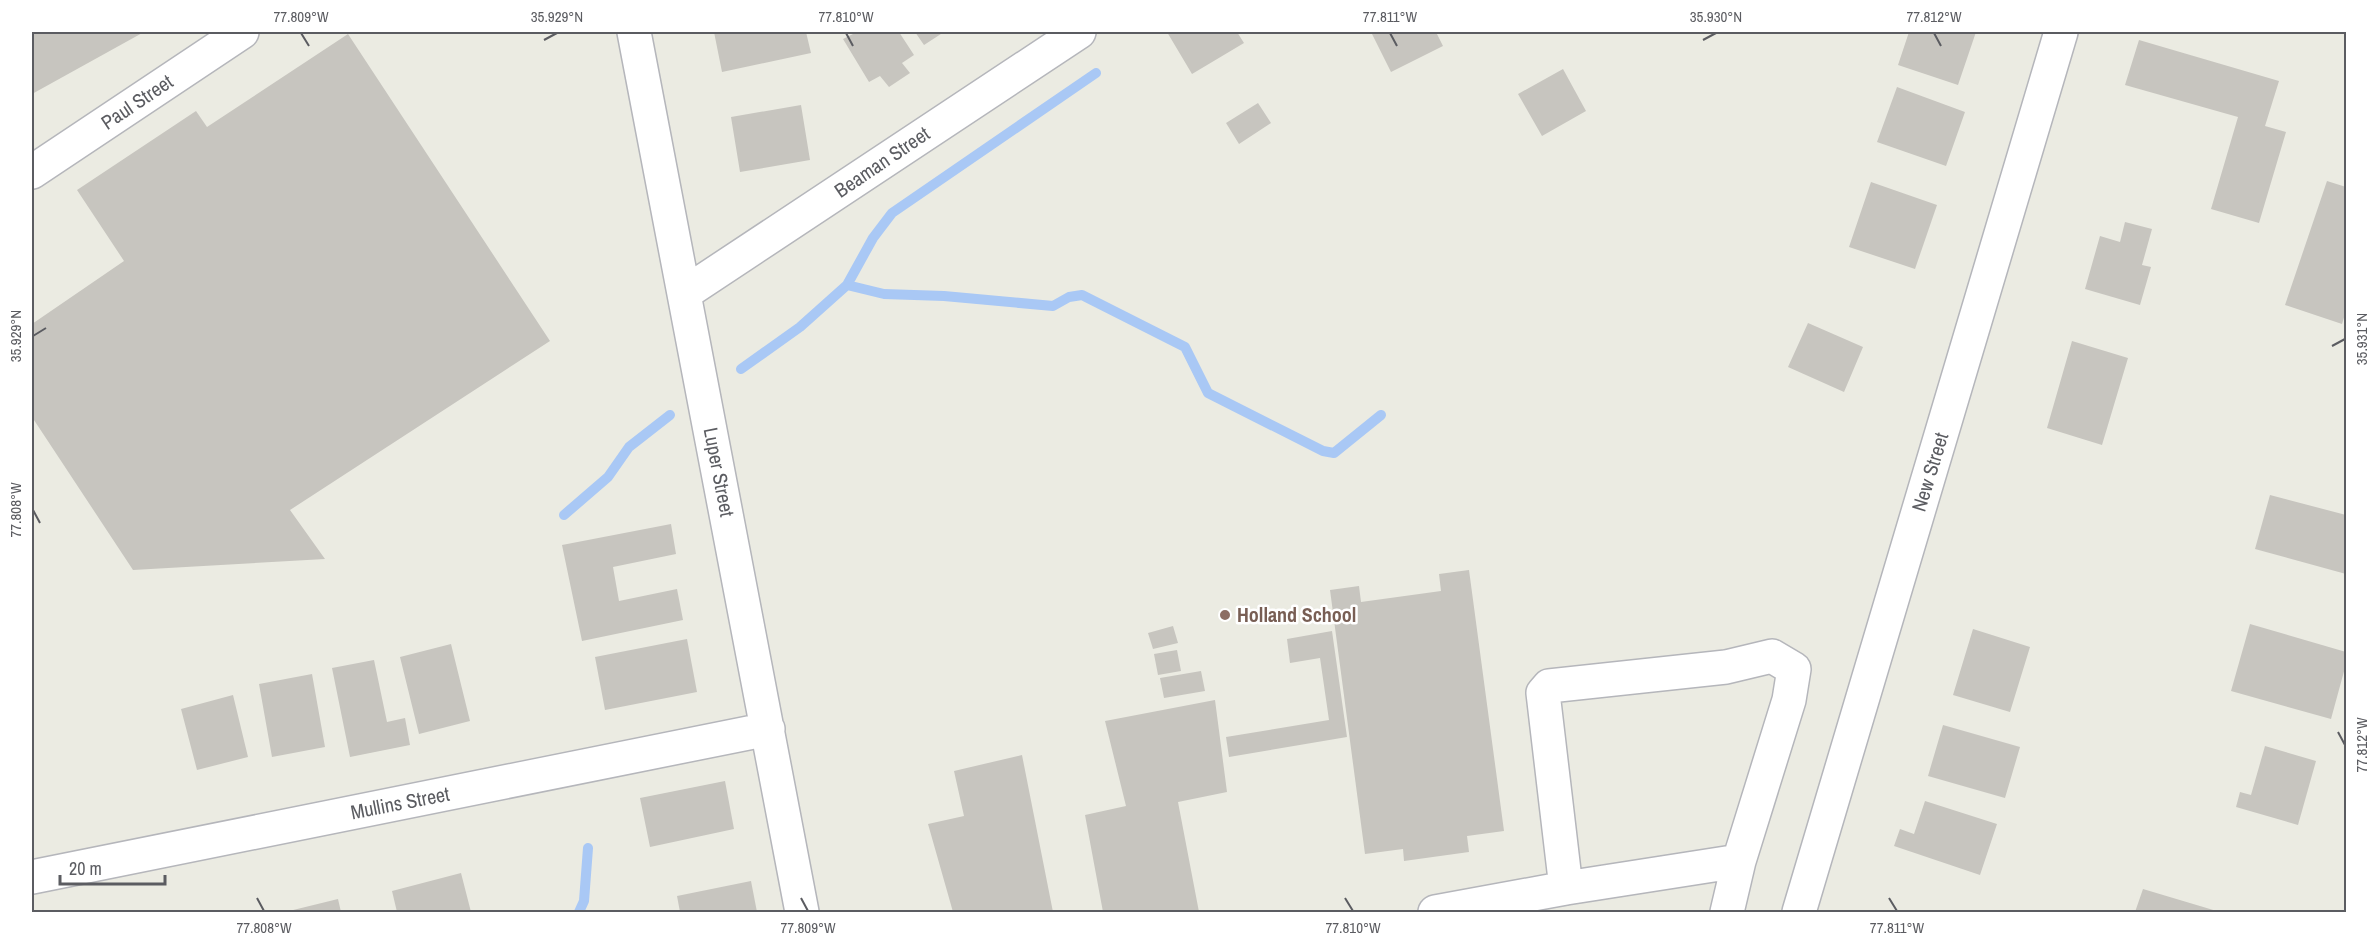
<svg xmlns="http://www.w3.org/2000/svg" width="2378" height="944" font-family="'Archivo Narrow',sans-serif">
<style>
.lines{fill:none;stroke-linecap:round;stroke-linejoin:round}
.stream{stroke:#a9c8f5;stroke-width:10}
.building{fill:#c7c5bf}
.minor-casing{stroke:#b5b6bb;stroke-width:36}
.minor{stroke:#fff;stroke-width:33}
.ticks{fill:none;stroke:#5b5c61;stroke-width:2}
.education-dot{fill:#8d6e63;stroke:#fff;stroke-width:2}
.labels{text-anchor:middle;stroke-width:5;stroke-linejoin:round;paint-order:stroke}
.street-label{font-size:20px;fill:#5b5c61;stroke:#fff}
.education-label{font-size:20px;font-weight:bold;fill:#785e54;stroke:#fff;text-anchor:start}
.neatline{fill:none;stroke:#5b5c61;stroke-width:2}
.ticks-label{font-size:15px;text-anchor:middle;fill:#5b5c61}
</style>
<rect width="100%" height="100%" fill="#ebebe2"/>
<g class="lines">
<path class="stream" d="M847 285 884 294 944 296 1053 306 1069 297 1082 295 1185 347 1208 393 1323 451 1334 453 1381 415
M741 369 800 327 847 285 873 238 892 213 1096 73
M564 515 608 477 629 447 670 415
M579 912 584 901 588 848"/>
</g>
<path class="building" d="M32 32H144L32 94Z
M714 32H806L811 53 722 72Z
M857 32H899L914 55 902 63 910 73 889 87 880 76 869 82 843 39Z
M915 32H944L924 45Z
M1167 32H1237L1244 43 1192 74Z
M1371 32H1436L1443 46 1391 72Z
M1909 32H1976L1958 85 1898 65Z
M348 34 550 341 290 510 325 559 133 570 32 417V324L124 261 77 190 196 111 207 127Z
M2139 40 2279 81 2265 126 2286 132 2259 223 2211 209 2238 117 2125 85Z
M1563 69 1586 111 1542 136 1518 94Z
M1897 87 1965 112 1946 166 1877 142Z
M1258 103 1271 123 1239 144 1226 123Z
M801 105 810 160 740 172 731 117Z
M2327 181 2346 187V311L2342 324 2285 305Z
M1871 182 1937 205 1915 269 1849 247Z
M2125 222 2152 229 2142 265 2151 267 2140 305 2085 289 2100 236 2120 242Z
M1808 323 1863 347 1844 392 1788 367Z
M2072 341 2128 358 2102 445 2047 428Z
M2270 495 2346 515V574L2255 549Z
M671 524 676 554 613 567 619 601 677 589 683 620 582 641 562 545Z
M1469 570 1504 831 1467 836 1469 852 1404 861 1403 849 1365 854 1330 590 1359 586 1361 602 1441 591 1439 574Z
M2250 624 2346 652V664L2331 719 2231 691Z
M1173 626 1178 643 1153 649 1148 633Z
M1973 629 2030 647 2010 712 1953 695Z
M1332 631 1347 737 1229 757 1226 737 1329 720 1320 658 1290 663 1287 639Z
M687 639 697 692 605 710 595 657Z
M451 644 470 721 419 734 400 657Z
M1177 650 1181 671 1158 675 1154 654Z
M374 660 387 722 405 718 410 745 350 757 332 668Z
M1201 671 1205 691 1164 698 1160 678Z
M312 674 325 747 272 757 259 684Z
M233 695 248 757 197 770 181 709Z
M1215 700 1227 792 1178 802 1199 912H1103L1085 815 1126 806 1105 721Z
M1943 725 2020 747 2005 798 1928 776Z
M2265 746 2316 761 2298 825 2236 807 2240 792 2251 795Z
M1022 755 1053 912H953L928 824 964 816 954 771Z
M725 781 734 829 650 847 640 798Z
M1925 801 1997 824 1980 875 1894 846 1900 829 1914 834Z
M461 873 471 912H397L392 891Z
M751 881 757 912H680L677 896Z
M2143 889 2220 912H2135Z
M338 899 341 912H285Z"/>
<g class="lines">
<g class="minor-casing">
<path id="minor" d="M634 32 802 912
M32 172 242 32
M685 293 1079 32
M32 877 768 729
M1435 912 1566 888 1739 861 1789 700 1794 669 1772 656 1726 667 1549 686 1543 693 1566 888
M1727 912 1739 861
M1799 912 2061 32"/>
</g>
<use href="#minor" class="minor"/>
</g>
<path class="ticks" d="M301 33 309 46M846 33 853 46M1390 33 1397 46M1934 33 1941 46M544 40 557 33M1703 40 1716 33M33 336 46 328M2332 346 2345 339M33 510 40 523M2338 732 2345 745M257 898 264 911M801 898 808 911M1345 898 1353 911M1889 898 1897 911"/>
<circle class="education-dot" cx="1225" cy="615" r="6"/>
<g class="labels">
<g class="street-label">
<text transform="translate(137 102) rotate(-34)" y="7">Paul Street</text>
<text transform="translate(882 162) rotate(-34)" y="7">Beaman Street</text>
<text transform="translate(719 472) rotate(79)" y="7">Luper Street</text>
<text transform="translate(1930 472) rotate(-73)" y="7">New Street</text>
<text transform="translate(400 803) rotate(-11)" y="7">Mullins Street</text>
</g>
<g class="education-label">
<text x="1237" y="622">Holland School</text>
</g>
</g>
<rect width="2378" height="944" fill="none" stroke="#ffffff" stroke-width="66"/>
<path d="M60 875v9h105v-9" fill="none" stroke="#5b5c61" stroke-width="3"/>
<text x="69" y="875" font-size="18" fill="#5b5c61" stroke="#ffffff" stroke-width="4.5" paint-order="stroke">20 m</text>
<rect x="33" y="33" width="2312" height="878" class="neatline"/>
<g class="ticks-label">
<text x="301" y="22">77.809°W</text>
<text x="557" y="22">35.929°N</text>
<text x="846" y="22">77.810°W</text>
<text x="1390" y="22">77.811°W</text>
<text x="1716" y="22">35.930°N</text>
<text x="1934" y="22">77.812°W</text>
<text transform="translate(16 336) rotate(-90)" y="5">35.929°N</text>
<text transform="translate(2362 339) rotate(-90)" y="5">35.931°N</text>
<text transform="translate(16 510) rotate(-90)" y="5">77.808°W</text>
<text transform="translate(2362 745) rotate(-90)" y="5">77.812°W</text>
<text x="264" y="933">77.808°W</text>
<text x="808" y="933">77.809°W</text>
<text x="1353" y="933">77.810°W</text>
<text x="1897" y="933">77.811°W</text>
</g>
</svg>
